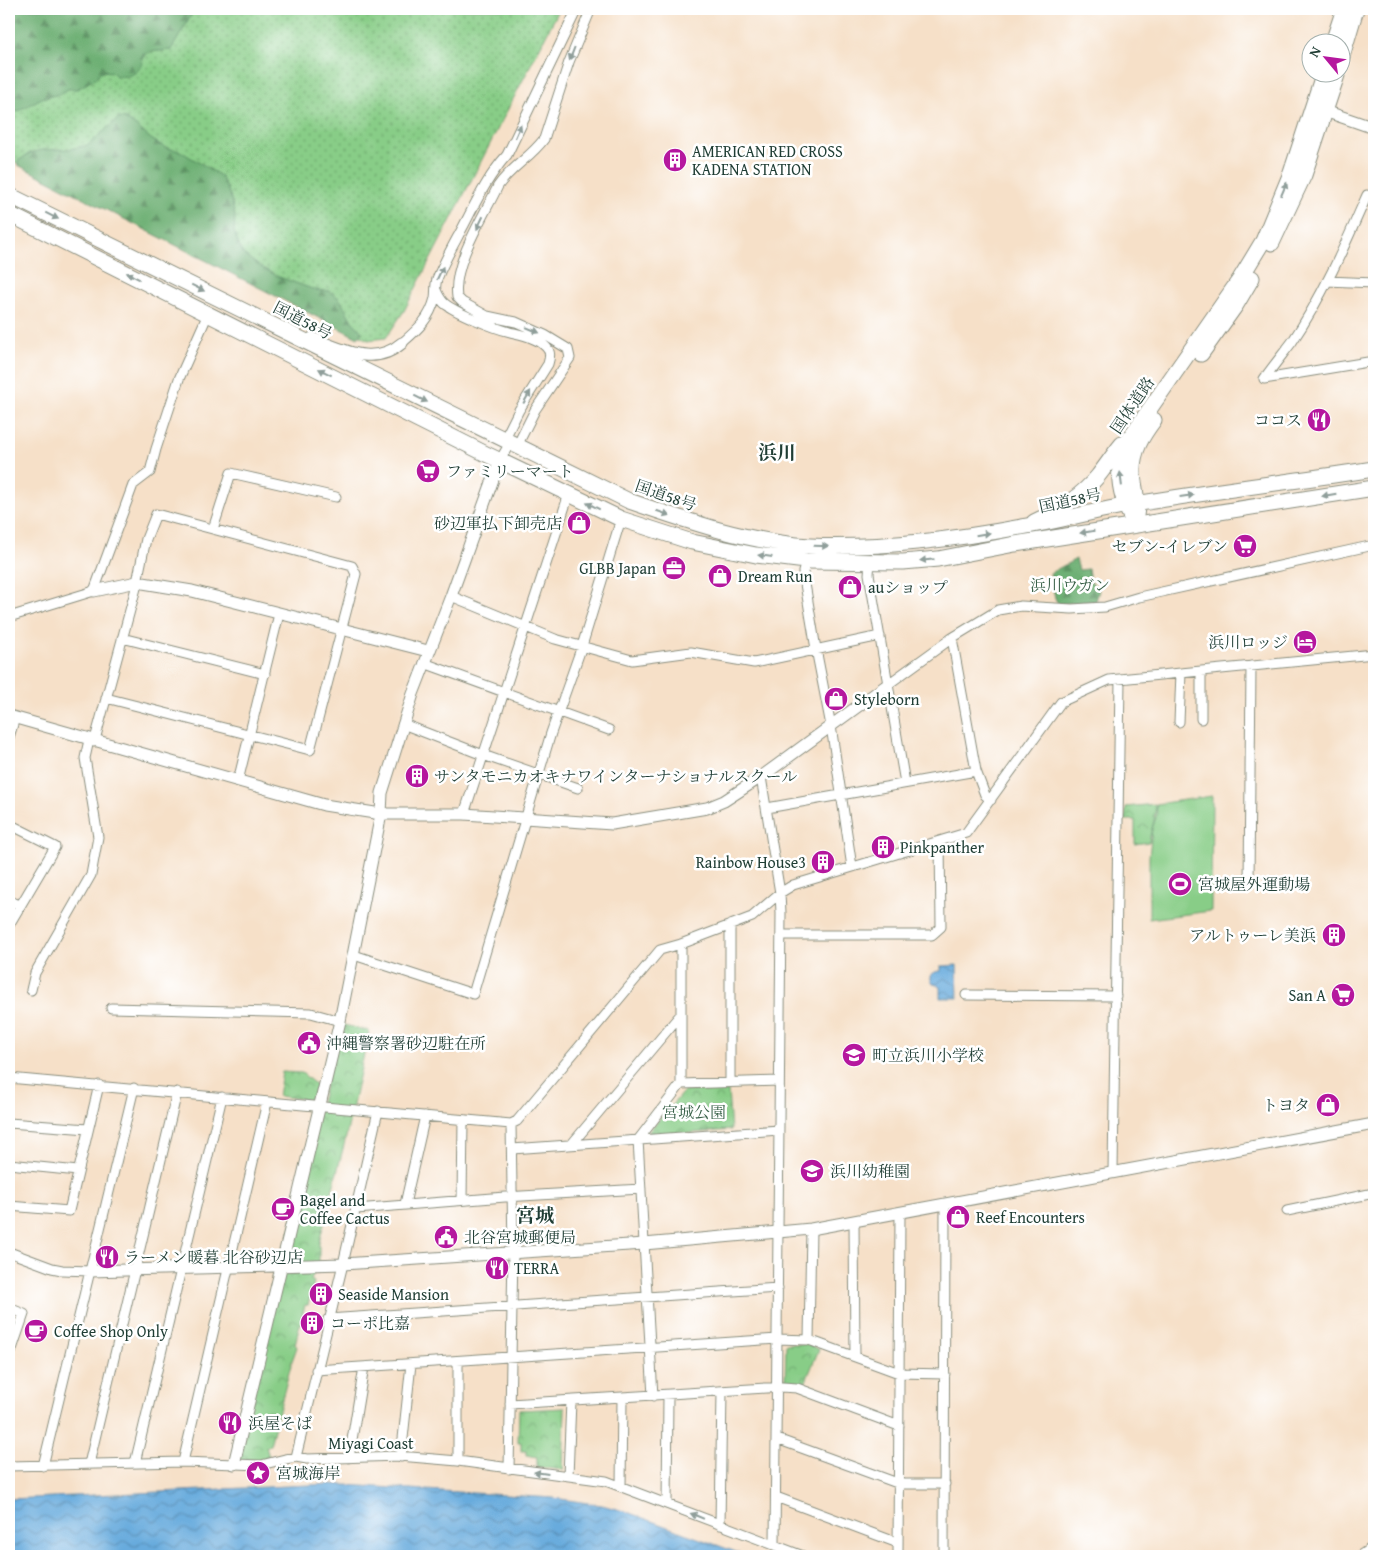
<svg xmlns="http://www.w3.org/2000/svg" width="1383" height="1565" font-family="'Gentium Book Plus','Noto Serif JP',serif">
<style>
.grass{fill:url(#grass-dots);stroke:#54855e}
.forest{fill:url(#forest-firs);stroke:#467654}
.park{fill:url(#park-crowns);stroke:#54855e}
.pitch{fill:#88cd87;stroke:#54855e}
.water{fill:url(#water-waves);stroke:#447488}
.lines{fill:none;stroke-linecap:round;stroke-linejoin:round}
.minor-casing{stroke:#8a8e7e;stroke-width:11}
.tertiary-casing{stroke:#8a8e7e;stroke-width:13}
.primary-casing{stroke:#8a8e7e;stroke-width:17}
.trunk-casing{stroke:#8a8e7e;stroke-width:17}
.minor{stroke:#fff;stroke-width:9}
.tertiary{stroke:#fff;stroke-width:11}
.primary{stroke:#fff;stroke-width:15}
.trunk{stroke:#fff;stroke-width:15}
.oneway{fill:#8f9e9a}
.labels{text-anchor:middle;stroke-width:5;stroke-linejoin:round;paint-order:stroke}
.poi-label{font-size:16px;fill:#1f3d34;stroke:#fff;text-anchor:start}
.street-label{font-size:16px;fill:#1f3d34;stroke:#fff}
.park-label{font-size:16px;fill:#396149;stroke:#fff}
.quarter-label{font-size:19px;font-weight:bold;fill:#1f3d34;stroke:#fff}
</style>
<defs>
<pattern id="grass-dots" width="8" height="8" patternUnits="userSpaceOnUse" patternTransform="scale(1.25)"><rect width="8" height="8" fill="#88cd87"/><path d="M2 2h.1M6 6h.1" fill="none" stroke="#6fa86f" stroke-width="1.8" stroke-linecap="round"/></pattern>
<pattern id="forest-firs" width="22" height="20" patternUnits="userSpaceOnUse" patternTransform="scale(1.25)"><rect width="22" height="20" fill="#6eb074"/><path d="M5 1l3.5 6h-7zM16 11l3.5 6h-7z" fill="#5a9060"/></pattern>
<pattern id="park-crowns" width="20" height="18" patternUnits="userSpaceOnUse" patternTransform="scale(1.25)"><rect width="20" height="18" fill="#88cd87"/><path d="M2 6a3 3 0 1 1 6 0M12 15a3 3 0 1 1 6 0" fill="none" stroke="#6fa86f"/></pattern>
<pattern id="water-waves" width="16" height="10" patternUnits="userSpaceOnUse" patternTransform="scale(1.25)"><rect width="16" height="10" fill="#68abdd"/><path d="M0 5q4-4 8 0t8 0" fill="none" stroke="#558cb4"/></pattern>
</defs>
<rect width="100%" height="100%" fill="#fff"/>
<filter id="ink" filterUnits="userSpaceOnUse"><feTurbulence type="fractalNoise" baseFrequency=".02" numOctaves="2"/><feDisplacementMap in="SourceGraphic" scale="10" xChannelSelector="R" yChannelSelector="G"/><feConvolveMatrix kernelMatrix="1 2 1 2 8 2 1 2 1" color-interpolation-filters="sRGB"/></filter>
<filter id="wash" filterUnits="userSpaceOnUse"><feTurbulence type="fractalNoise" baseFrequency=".0096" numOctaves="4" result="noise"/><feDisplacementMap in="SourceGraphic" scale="20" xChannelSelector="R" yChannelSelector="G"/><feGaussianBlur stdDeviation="1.12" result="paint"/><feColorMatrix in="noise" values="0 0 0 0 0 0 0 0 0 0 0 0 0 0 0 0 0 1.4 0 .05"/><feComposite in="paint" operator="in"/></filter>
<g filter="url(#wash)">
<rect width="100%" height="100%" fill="#f6e0c8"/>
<path class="grass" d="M9 9H552L558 12 404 311 386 338 368 340 9 159Z"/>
<path class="forest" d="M9 9H192L191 16 171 50 149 52 143 57C142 73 130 78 116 76L112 72 101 71 95 79 77 89H68L60 94 42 98 16 112 9 113Z
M119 118 126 119 136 126 151 139 166 148 180 151 221 176 230 195 235 216 234 232 242 253 259 266 279 277 315 290 329 291 339 298 352 321 362 332 358 338 18 165V161L30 153 42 150 70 149 88 145Z
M1076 559 1079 570 1088 569 1090 580 1099 590 1096 601 1058 604 1055 598 1050 573Z"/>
<path class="park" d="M1155 804C1157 818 1151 827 1149 842L1135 844V820H1125L1126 807Z
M340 1024 369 1031 346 1137 319 1243V1272L314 1273 311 1280 314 1282 308 1305H305L295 1344 297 1347 292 1361 270 1445 266 1447 271 1463 234 1464Z
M282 1072 302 1073 316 1085 314 1093 309 1100 278 1096Z
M684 1091H728L731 1130 652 1136 649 1131Z
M786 1344H805L819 1349 804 1386 794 1382H785Z
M565 1408 563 1470 537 1467V1457L526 1455V1451H521V1442H518L519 1410Z"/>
<path class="pitch" d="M1212 796 1211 911 1149 919V857L1152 829 1157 814 1156 804Z"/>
<path class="water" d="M957 965 958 998H940V986L933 984C928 977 932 971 941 971V966Z
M330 1484 554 1498 602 1505 624 1511 747 1556H9V1499Z"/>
</g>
<g filter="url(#ink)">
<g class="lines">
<g class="minor-casing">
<path id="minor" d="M1374 197 1367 195C1345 245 1323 296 1292 342 1283 354 1273 366 1264 379L1374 361
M1327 281 1374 283
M436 290C438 295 440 299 444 303 456 313 494 328 510 332 522 335 538 338 546 347 551 352 550 357 548 364L519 410 504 440
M402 343C417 330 430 319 435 298 436 291 435 285 437 279 444 261 454 244 463 227 476 202 488 176 507 155L577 9
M517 446 535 410 570 358 568 349 545 335 516 322 487 316 462 302 457 297C452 264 484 216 498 186 511 167 531 157 544 139L569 62 591 9
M500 460 510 443
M213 529 231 473 336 497
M806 561 803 572 816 649 831 726 852 867
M870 562 869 574 905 783
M451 596 555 639 632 660 691 652 754 663 880 636
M9 617 94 591 133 485 150 472 156 449 179 379 208 314
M122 638 265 674
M424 663 609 730
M887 685 952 638 998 610 1021 606 1072 609 1105 607 1139 597 1374 545
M1201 719V671
M1179 722 1181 673
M403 724 483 755 578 788
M9 737 15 718
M94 742 96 736 136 588 137 582 146 539 156 514 352 566 356 574 310 750 106 698
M976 771 985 795 991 800
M761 777 780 893 781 913 775 1545
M238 781 279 614
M767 808 976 771 952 638
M464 814 569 494
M9 824 55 847 9 925
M1249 884 1251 666
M9 901 20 905
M781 935H932L941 927 940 841
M354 955 473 994 551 733 582 646 621 519
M31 990 35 973 91 875 98 837 85 758 89 740
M966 995 1116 996
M111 1008 311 1013 340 1021
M9 1078 511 1124 517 1121 660 950 681 944 752 917 780 893 793 885 966 833 1061 702 1109 680 1374 654
M730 1082V925
M681 1084 779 1081
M9 1123 88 1129
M571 1145 681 1014
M512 1149 779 1130
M9 1164 78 1171
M1113 1172 1120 679
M462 1200 463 1120
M405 1204 425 1116
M9 1206 69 1211 99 1085
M356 1209 505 1197 641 1189
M1287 1211 1374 1193
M854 1221 855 1356
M9 1252 52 1268 62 1270 90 1271
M9 1308 24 1314 9 1358
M328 1319 778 1288
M809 1340 811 1229
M316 1370 777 1339 809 1340 899 1373 945 1374
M653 1396 638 1140 681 1084V944
M510 1404 782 1387 797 1388 899 1426
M777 1439 900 1484H945
M296 1457 343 1264 378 1111
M401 1457 411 1364
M349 1458 364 1367
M458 1461V1361
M183 1462 267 1102
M135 1463 222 1097
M89 1464 177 1092
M9 1466 183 1462 261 1465 285 1459 296 1457 307 1459 399 1456 458 1461 606 1481 803 1556
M43 1466 134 1088
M509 1469 513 1252 511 1124
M568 1476 571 1401
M621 1486 622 1398
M776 1497 898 1543
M667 1504 668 1395
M720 1525 722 1391
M898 1556 900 1213
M944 1556 945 1205
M1359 1556 1374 1546"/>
</g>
<g class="tertiary-casing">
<path id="tertiary" d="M1319 109 1374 128
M312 338C342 349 373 368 402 343
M94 591 137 582 192 591 428 651
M9 716 324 805 381 814H464L612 824 707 808 724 801 761 777 887 685
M90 1271 343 1264 644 1244 811 1229 1374 1124
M234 1464 340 1021 381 814 382 793 413 694 451 596 500 460"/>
</g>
<g class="primary-casing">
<path id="primary" d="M1333 42 1344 9
M1340 63 1356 9
M1272 243 1304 175 1338 72
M1201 354 1236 305 1252 278
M1136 516C1139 499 1134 489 1133 473 1132 452 1142 436 1154 420
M1034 522C1058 511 1081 497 1098 476 1106 466 1113 455 1122 444
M1135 525C1120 498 1114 472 1126 443L1240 279 1263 241 1291 173 1324 72"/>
</g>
<g class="trunk-casing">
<path id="trunk" d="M9 195 629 501C687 521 747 542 810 546 881 549 951 540 1021 527 1054 522 1086 513 1118 507 1203 492 1289 482 1374 469
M9 214 486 454 621 519 692 542 756 555 806 561 903 562 938 559 1015 544 1374 488"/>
</g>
<use href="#minor" class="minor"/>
<use href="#tertiary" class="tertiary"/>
<use href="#primary" class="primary"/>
<use href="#trunk" class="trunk"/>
</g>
<defs><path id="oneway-solid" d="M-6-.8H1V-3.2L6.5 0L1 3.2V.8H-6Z" transform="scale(1.25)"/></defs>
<g class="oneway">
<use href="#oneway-solid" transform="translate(572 54) rotate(111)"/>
<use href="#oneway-solid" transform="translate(518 131) rotate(-67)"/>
<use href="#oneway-solid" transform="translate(1284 189) rotate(-67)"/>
<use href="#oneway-solid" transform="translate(52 216) rotate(26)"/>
<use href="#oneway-solid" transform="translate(480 223) rotate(116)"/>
<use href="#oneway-solid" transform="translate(440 273) rotate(-65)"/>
<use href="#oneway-solid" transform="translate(133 276) rotate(-153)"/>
<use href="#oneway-solid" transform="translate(198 288) rotate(26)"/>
<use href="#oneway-solid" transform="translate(533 330) rotate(23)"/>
<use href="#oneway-solid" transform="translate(325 372) rotate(-153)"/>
<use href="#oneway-solid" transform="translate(527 397) rotate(-60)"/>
<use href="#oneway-solid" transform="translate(421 399) rotate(26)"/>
<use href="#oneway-solid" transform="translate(1121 479) rotate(-97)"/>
<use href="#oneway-solid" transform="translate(1329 495) rotate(170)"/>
<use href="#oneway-solid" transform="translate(1187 496) rotate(-8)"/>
<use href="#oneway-solid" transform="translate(593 506) rotate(-154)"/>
<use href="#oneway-solid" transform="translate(663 513) rotate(19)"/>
<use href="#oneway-solid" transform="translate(1087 532) rotate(171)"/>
<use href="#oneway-solid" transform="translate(983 534) rotate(-9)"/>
<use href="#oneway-solid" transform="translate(821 546) rotate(1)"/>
<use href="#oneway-solid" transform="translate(765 556) rotate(-173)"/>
<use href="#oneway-solid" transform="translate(927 560) rotate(174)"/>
<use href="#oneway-solid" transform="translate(541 1473) rotate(-173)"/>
<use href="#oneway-solid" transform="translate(697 1516) rotate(-158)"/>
</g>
</g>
<defs>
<g id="building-disc" transform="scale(1.25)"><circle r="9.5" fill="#b5179e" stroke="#fff"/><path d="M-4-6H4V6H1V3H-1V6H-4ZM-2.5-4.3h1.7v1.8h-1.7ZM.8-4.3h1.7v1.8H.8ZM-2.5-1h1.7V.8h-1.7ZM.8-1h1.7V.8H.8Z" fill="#fff"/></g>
<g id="restaurant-disc" transform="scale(1.25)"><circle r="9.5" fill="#b5179e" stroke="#fff"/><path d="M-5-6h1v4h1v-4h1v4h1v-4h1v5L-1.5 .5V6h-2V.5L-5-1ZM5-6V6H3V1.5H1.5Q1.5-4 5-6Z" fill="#fff"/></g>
<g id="supermarket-disc" transform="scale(1.25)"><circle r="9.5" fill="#b5179e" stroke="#fff"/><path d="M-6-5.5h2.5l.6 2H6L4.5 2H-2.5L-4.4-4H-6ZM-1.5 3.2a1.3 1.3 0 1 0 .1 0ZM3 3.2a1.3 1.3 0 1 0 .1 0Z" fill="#fff"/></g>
<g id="shop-disc" transform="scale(1.25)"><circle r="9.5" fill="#b5179e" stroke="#fff"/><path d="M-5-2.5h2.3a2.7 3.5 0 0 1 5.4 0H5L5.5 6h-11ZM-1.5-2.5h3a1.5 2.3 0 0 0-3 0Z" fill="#fff"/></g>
<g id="office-disc" transform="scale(1.25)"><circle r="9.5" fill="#b5179e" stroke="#fff"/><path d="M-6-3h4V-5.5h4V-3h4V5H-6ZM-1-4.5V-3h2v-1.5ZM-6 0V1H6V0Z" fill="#fff"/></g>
<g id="hotel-disc" transform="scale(1.25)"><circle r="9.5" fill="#b5179e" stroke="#fff"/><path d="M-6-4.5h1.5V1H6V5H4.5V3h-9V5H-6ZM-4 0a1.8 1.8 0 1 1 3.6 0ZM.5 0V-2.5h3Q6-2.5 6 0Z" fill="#fff"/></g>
<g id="stadium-disc" transform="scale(1.25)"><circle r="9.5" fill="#b5179e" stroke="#fff"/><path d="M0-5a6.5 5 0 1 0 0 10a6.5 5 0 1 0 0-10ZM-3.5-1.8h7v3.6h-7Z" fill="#fff"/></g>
<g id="civic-disc" transform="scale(1.25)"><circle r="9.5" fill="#b5179e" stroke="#fff"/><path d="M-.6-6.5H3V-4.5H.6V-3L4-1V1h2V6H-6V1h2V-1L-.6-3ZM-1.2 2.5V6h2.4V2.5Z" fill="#fff"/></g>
<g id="school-disc" transform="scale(1.25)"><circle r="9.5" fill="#b5179e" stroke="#fff"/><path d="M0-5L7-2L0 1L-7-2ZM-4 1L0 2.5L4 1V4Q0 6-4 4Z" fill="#fff"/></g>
<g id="cafe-disc" transform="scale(1.25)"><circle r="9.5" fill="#b5179e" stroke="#fff"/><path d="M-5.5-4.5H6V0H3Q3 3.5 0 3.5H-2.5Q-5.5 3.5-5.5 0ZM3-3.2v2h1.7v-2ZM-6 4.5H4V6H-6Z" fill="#fff"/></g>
<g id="sight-disc" transform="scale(1.25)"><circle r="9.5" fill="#b5179e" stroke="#fff"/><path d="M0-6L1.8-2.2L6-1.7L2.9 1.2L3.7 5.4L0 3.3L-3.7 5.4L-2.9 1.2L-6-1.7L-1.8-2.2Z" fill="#fff"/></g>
</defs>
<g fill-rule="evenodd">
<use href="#building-disc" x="675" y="160"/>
<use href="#restaurant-disc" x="1319" y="420"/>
<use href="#supermarket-disc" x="428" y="471"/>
<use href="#shop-disc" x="579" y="523"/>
<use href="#supermarket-disc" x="1245" y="546"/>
<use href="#office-disc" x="674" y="568"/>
<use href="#shop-disc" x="720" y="576"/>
<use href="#shop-disc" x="850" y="587"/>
<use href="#hotel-disc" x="1305" y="642"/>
<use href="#shop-disc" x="836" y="699"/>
<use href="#building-disc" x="417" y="776"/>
<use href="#building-disc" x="883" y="847"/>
<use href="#building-disc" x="823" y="862"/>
<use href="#stadium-disc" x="1180" y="884"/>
<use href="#building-disc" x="1334" y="935"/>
<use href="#supermarket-disc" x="1343" y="995"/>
<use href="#civic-disc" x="309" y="1043"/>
<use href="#school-disc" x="854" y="1055"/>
<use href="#shop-disc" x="1328" y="1105"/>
<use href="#school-disc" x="812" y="1171"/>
<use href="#cafe-disc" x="283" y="1209"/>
<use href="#shop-disc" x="958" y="1217"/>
<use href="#civic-disc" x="446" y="1237"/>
<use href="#restaurant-disc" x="107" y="1257"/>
<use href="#restaurant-disc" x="497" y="1268"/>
<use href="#building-disc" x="321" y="1294"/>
<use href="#building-disc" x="312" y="1323"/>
<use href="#cafe-disc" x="36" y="1331"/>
<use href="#restaurant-disc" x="230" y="1423"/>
<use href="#sight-disc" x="258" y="1473"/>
</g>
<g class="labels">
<g class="poi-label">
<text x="692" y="157">AMERICAN RED CROSS<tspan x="692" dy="18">KADENA STATION</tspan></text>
<text x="1302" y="426" text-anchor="end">ココス</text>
<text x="446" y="477">ファミリーマート</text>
<text x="562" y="529" text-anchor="end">砂辺軍払下卸売店</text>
<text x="1228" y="552" text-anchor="end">セブン-イレブン</text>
<text x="656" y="574" text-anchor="end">GLBB Japan</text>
<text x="738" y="582">Dream Run</text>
<text x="868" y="593">auショップ</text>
<text x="1288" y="648" text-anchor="end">浜川ロッジ</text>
<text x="854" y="705">Styleborn</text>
<text x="434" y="782">サンタモニカオキナワインターナショナルスクール</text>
<text x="900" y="853">Pinkpanther</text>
<text x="806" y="868" text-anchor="end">Rainbow House3</text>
<text x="1198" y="890">宮城屋外運動場</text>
<text x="1316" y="941" text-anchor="end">アルトゥーレ美浜</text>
<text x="1326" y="1001" text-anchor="end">San A</text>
<text x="326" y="1049">沖縄警察署砂辺駐在所</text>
<text x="872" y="1061">町立浜川小学校</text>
<text x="1310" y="1111" text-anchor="end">トヨタ</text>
<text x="830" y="1177">浜川幼稚園</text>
<text x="300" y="1206">Bagel and<tspan x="300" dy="18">Coffee Cactus</tspan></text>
<text x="976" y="1223">Reef Encounters</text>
<text x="464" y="1243">北谷宮城郵便局</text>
<text x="124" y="1263">ラーメン暖暮 北谷砂辺店</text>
<text x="514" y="1274">TERRA</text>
<text x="338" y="1300">Seaside Mansion</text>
<text x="330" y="1329">コーポ比嘉</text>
<text x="54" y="1337">Coffee Shop Only</text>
<text x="248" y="1429">浜屋そば</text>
<text x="276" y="1479">宮城海岸</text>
</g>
<g class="street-label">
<text transform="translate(303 320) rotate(27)" y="6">国道58号</text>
<text transform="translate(1132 405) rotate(-56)" y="6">国体道路</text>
<text transform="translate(666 495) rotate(19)" y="6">国道58号</text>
<text transform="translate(1070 500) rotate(-12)" y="6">国道58号</text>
<text x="371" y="1449">Miyagi Coast</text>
</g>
<g class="park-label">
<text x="1070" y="591">浜川ウガン</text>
<text x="694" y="1118">宮城公園</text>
</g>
<g class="quarter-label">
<text x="777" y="459">浜川</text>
<text x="535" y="1222">宮城</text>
</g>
</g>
<rect width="1383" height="1565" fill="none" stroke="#fff" stroke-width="30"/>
<g transform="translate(1326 58) rotate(299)"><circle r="24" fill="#ffffff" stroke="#a5b1ae"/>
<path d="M0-4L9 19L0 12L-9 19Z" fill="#b5179e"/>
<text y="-8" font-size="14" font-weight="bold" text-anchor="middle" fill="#1f3d34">N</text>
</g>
</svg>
